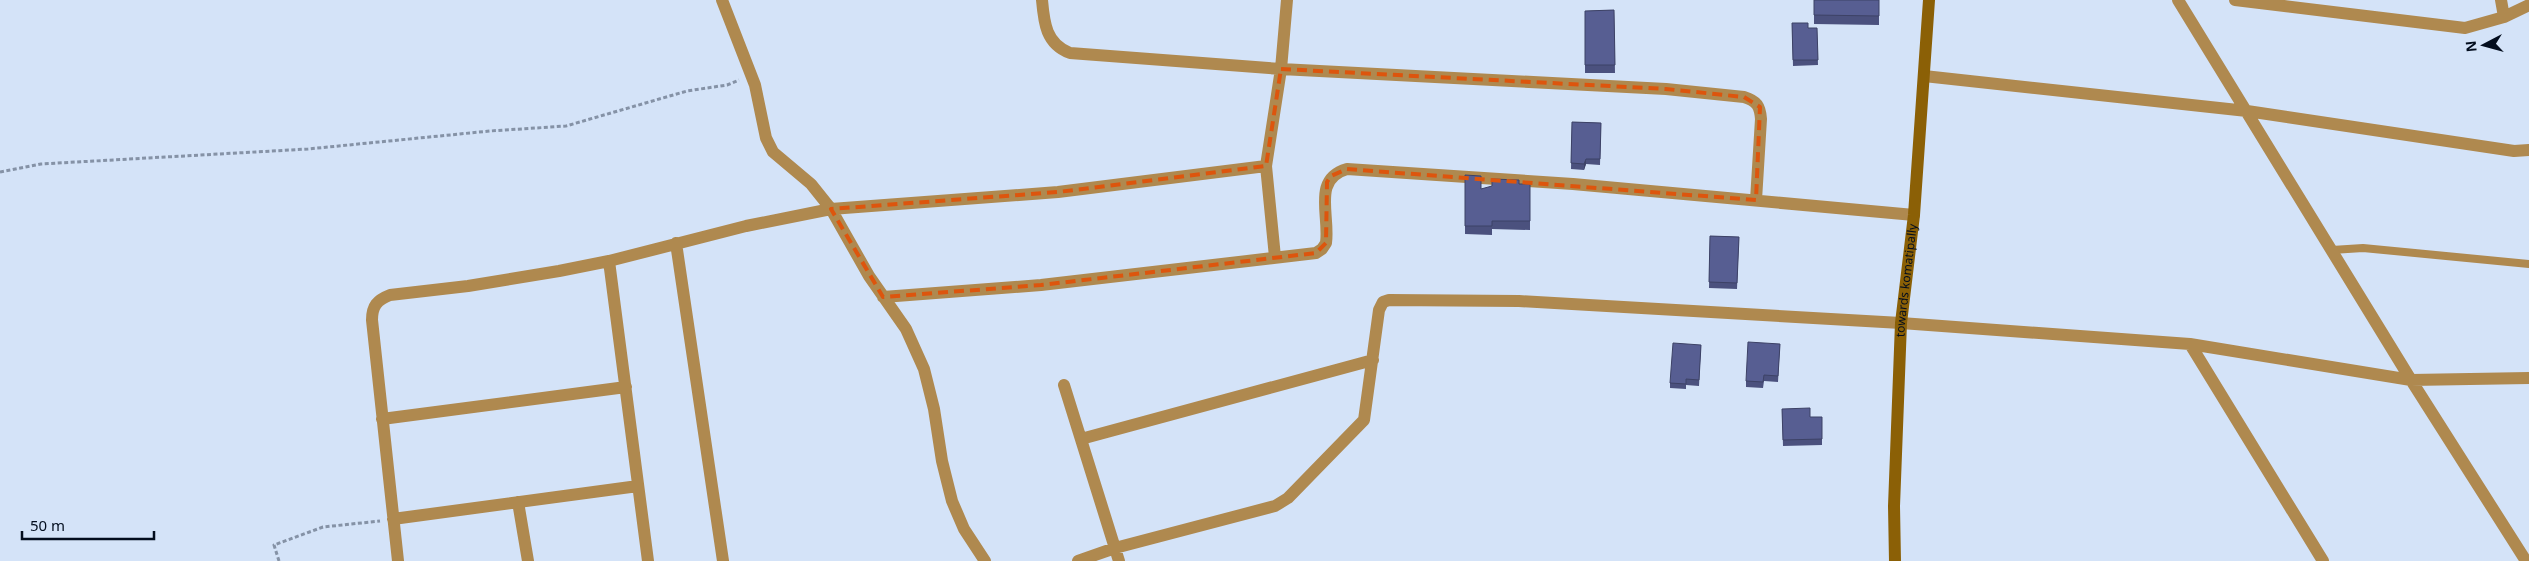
<svg xmlns="http://www.w3.org/2000/svg" width="2529" height="561" font-family="'Noto Sans',sans-serif">
<style>
.lines{fill:none;stroke-linecap:round;stroke-linejoin:round}
.path{stroke:#8592a6;stroke-width:3;stroke-dasharray:4 2.5;stroke-linecap:butt}
.lane{stroke:#af894f;stroke-width:8}
.street{stroke:#af894f;stroke-width:12}
.secondary{stroke:#8b6006;stroke-width:12}
.wall{fill:#4b517e}
.shaded-wall{fill:#3d4266}
.building{fill:#575e92;stroke:#3d4266}
.marked{fill:none;stroke:#dd550d;stroke-width:4;stroke-dasharray:10 6;stroke-linejoin:round}
.labels{text-anchor:middle;stroke-width:4;stroke-linejoin:round;paint-order:stroke}
.street-label{font-size:12px;fill:#030d1e;stroke:#d4e3f8}
</style>
<rect width="100%" height="100%" fill="#d4e3f8"/>
<g class="lines">
<path class="path" d="M0 172 41 164 308 149 490 131 566 126 687 91 727 85 739 80
M279 561 274 545 323 527 380 521"/>
<path class="lane" d="M2332 250 2363 248 2529 264"/>
<path class="street" d="M722 0 755 85 766 138 773 152 811 184 831 209 869 276 906 329 924 369 934 409 942 461 952 501 964 529 985 561
M1042 0C1044 23 1046 44 1070 53L1281 69 1666 89 1744 97C1757 101 1760 106 1761 119L1756 200
M2178 0 2411 380 2526 561
M2235 0 2465 28 2504 17 2529 5
M2501 0 2504 17
M1924 76 2247 111 2514 151 2529 150
M676 243 723 561
M1275 257 1266 166 1281 69 1287 0
M609 261 648 561
M883 297 1041 285 1316 253 1322 249 1326 243C1330 215 1312 179 1347 169L1573 184 1914 215
M2190 344 2323 561
M1064 385 1119 561
M382 419 626 387
M1081 439 1373 360
M518 502 528 561
M393 519 638 486
M398 561 372 320C372 306 377 300 390 295L468 286 559 271 609 261 746 226 831 209 1058 192 1266 166
M1078 561 1115 548 1275 506 1288 498 1364 420 1379 310 1383 302 1389 300 1519 301 1901 323 2190 344 2411 380 2529 378"/>
<path class="secondary" id="s1" d="M1895 561 1894 506 1901 323 1914 215 1929 0"/>
</g>
<path class="wall" d="M1814 0H1879V25L1814 24Z
M1614 10 1615 73H1585V11Z
M1792 23 1808 28H1817L1818 65 1793 66Z
M1572 122 1601 123 1600 165 1586 164 1584 170 1571 169Z
M1465 175 1481 189 1519 184H1530V230L1492 229V235L1465 234Z
M1710 236 1739 237 1737 289 1709 288Z
M1780 344 1778 382 1764 381 1763 388 1746 387V381Z
M1701 345 1699 386 1686 385V389L1670 388V383Z
M1782 409 1810 417H1822V445L1783 446Z"/>
<path class="shaded-wall" d="M1586 159V164L1584 170V164Z"/>
<path class="building" d="M1814 0H1879V16L1814 15Z
M1614 10 1615 65H1585V11Z
M1792 23H1808V28H1817L1818 60H1793Z
M1572 122 1601 123 1600 159H1586L1584 164 1571 163Z
M1465 175 1481 176V189L1492 186V179L1519 180V184H1530V221H1492V226H1465Z
M1710 236 1739 237 1737 283 1709 282Z
M1748 342 1780 344 1778 376 1764 375 1763 382 1746 381Z
M1673 343 1701 345 1699 380 1686 379V384L1670 383Z
M1810 408V417H1822V439L1783 440 1782 409Z"/>
<path class="marked" d="M1281 69 1666 89 1744 97 1760 107 1756 200 1347 169 1331 176 1327 182 1326 243 1316 253 1041 285 883 297 831 209 1058 192 1266 166Z"/>
<g class="labels">
<g class="street-label">
<text dy="4" stroke="none"><textPath href="#s1" startOffset="281">towards komatipally</textPath></text>
</g>
</g>
<g transform="translate(2484 45) rotate(264)" stroke="#d4e3f8" stroke-width="4" paint-order="stroke">
<path d="M0-4L9 19L0 12L-9 19Z" fill="#030d1e"/>
<text y="-8" font-size="14" font-weight="bold" text-anchor="middle" fill="#030d1e">N</text>
</g>
<path d="M22 531v8h132v-8" fill="none" stroke="#030d1e" stroke-width="2.5"/>
<text x="30" y="531" font-size="15" fill="#030d1e" stroke="#d4e3f8" stroke-width="4" paint-order="stroke">50 m</text>
</svg>
